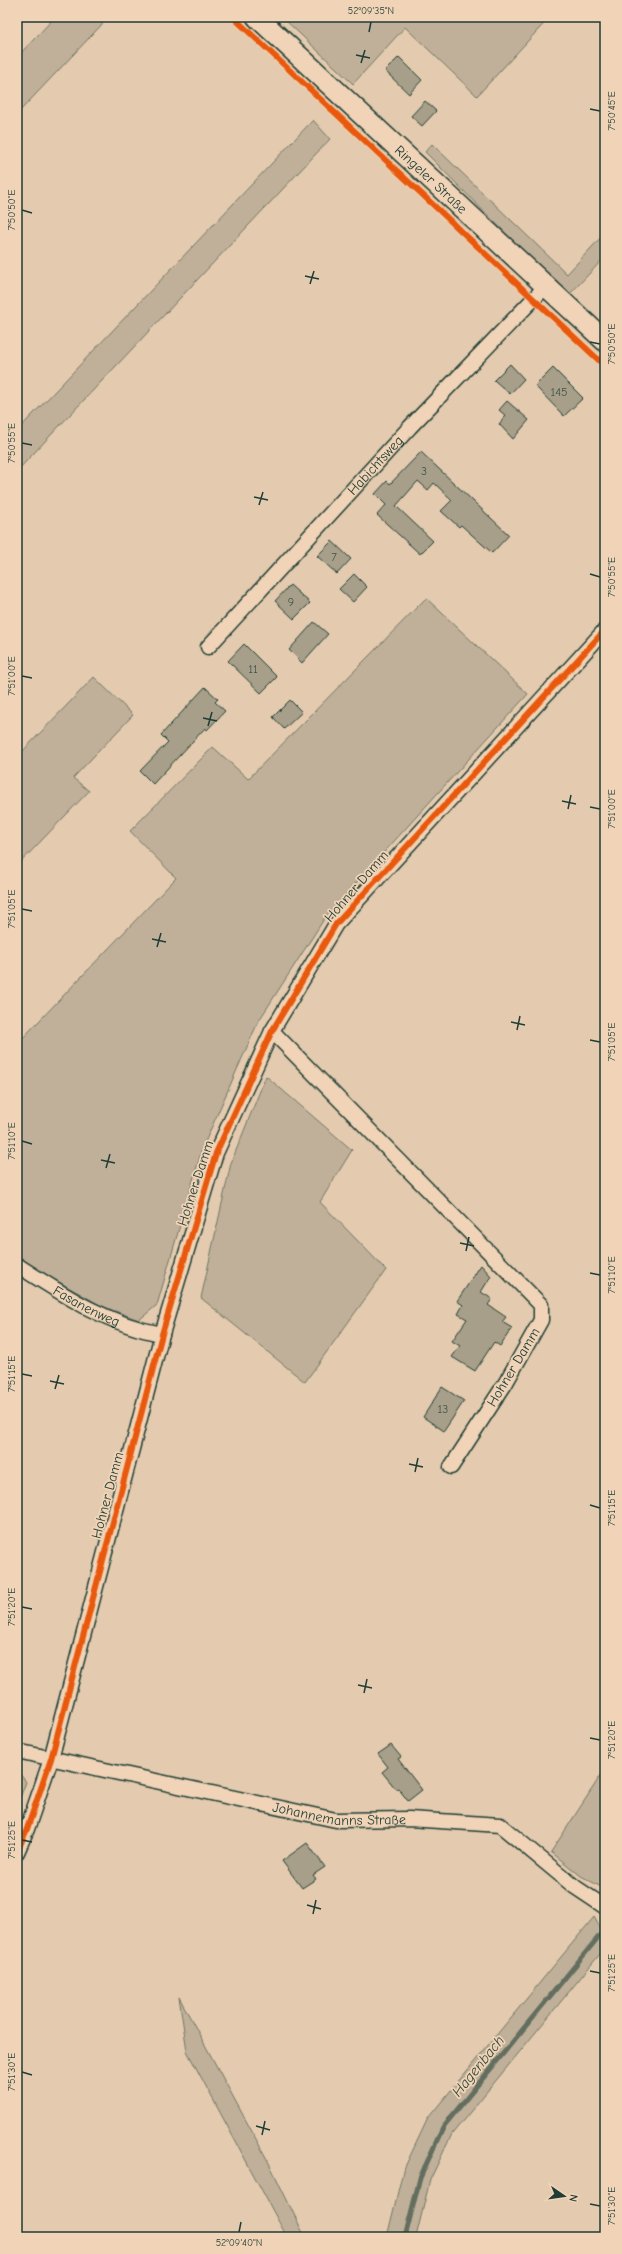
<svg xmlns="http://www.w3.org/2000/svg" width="622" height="2254" font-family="'Comic Neue',sans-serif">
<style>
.green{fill:#c0b099;stroke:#707666}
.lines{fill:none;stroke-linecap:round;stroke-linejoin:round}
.stream{stroke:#636e5f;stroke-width:5}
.building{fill:#a79f89;stroke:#1f3d34}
.street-casing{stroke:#1f3d34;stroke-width:17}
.secondary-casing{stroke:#1f3d34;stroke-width:23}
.street{stroke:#f1d4b7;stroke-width:14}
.secondary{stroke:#f1d4b7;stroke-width:20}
.cycleway-casing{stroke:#f1d4b7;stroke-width:8}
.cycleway{stroke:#e8590c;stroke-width:6}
.ticks{fill:none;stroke:#1f3d34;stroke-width:1.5}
.labels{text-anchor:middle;stroke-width:3.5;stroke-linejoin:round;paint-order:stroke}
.number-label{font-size:12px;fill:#415649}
.street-label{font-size:14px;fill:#1f3d34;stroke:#f1d4b7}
.water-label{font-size:15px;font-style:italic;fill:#30493f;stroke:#f1d4b7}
.neatline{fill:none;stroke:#1f3d34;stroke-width:1.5}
.ticks-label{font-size:10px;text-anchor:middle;fill:#1f3d34}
</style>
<rect width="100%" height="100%" fill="#e4cbaf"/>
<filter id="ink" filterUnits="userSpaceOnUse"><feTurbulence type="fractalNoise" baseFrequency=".025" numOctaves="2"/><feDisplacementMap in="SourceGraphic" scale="8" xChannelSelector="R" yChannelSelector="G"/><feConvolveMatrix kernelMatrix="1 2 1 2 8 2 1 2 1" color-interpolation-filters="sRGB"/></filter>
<g filter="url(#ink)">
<path class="green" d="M55 17H109L17 114V57Z
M282 17H550L477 96 405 27 353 84Z
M313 120 330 139 17 471V431Z
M432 144 567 274 605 233V257L568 296 425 152Z
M426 598 528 694 326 916 258 1022 202 1149 157 1305 139 1320 102 1306 32 1267 17 1281V1044L176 878 130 831 213 747 248 779Z
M94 677 133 715 73 778 89 791 17 866V757Z
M266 1076 352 1150 320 1202 386 1270 305 1382 201 1298 231 1163Z
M605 1769V1889L581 1876 551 1852Z
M17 1770 26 1782 17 1806Z
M594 1917 605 1936V1948L452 2134 430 2180 416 2237H387L403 2171 428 2118Z
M179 1997 269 2163 305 2237H287L187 2051Z"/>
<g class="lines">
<path class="stream" d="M405 2237 420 2178 443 2127 605 1929"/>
</g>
<path class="building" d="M399 57 422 80 409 94 385 71Z
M425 101 436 111 422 126 411 116Z
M510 364 524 379 510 394 494 380Z
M553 368 583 398 564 416 535 386Z
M507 401 529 420 513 439 499 424 506 416 499 410Z
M421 452 509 535 492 553 461 525 459 527 441 511 452 500 434 483 428 490 418 481 396 506 433 541 420 554 377 515 386 505 375 494 387 481 390 484Z
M332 541 351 559 337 574 317 556Z
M354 574 367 587 353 602 339 589Z
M290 585 310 603 294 619 275 601Z
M314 622 328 634 302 663 289 650Z
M244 644 277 677 261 693 228 661Z
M205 687 218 699 215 702 225 711 207 730 205 728 153 784 140 771 168 742 161 735Z
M290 700 302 712 284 729 273 717Z
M481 1265 491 1276 481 1292 492 1299 488 1305 506 1317 502 1322 512 1328 500 1346 494 1342 475 1371 452 1357 460 1346 452 1341 467 1319 458 1314 463 1305 457 1301Z
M442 1387 464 1401 444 1431 423 1417Z
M391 1745 401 1757 398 1759 422 1790 408 1801 398 1788 396 1789 382 1772 388 1767 378 1754Z
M307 1843 325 1867 313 1875 316 1879 302 1888 282 1861Z"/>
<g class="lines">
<g class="street-casing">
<g id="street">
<path id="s1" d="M208 647 410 427 545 287"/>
<path d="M272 1031 541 1305V1320L505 1384 451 1467"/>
<path id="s2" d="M17 1265C62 1294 108 1325 162 1334"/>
<path id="s3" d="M17 1751 336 1820 409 1819 500 1825 575 1887 605 1907"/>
<path d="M17 1852 27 1829 51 1759 162 1334 216 1153 272 1031 336 924 605 630"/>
</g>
</g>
<g class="secondary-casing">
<g id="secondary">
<path id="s4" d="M257 17 605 341"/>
</g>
</g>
<use href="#street" class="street"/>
<use href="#secondary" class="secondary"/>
<g class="cycleway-casing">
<path id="cycleway" d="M233 17 605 366
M17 1852 27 1829 51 1759 162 1334 216 1153 272 1031 336 924 605 630"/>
</g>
<use href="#cycleway" class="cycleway"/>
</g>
</g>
<path class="ticks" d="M369 32 371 22M356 55 370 58M361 63 365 50M590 109 600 111M22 210 32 213M305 276 319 279M310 284 314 271M590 342 600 344M22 443 32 445M254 497 268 500M259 505 263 492M590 574 600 577M22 676 32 678M203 718 217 721M208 726 212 712M562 801 576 804M590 807 600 809M568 809 571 795M22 909 32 911M152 939 166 942M157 947 161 933M511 1022 525 1025M517 1030 520 1016M590 1040 600 1042M22 1141 32 1144M101 1160 115 1163M106 1168 110 1154M460 1243 474 1246M466 1251 469 1237M590 1273 600 1275M22 1374 32 1376M50 1381 64 1384M55 1389 59 1375M409 1464 423 1467M415 1472 418 1458M590 1505 600 1508M22 1607 32 1609M358 1685 372 1688M364 1693 367 1679M590 1738 600 1740M22 1840 32 1842M307 1905 321 1909M313 1914 316 1900M590 1971 600 1973M22 2072 32 2075M256 2126 270 2130M262 2135 265 2121M590 2204 600 2206M239 2232 241 2222"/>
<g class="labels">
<g class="number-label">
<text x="559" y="396">145</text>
<text x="424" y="475">3</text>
<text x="334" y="561">7</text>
<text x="291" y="606">9</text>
<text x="253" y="673">11</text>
<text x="443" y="1413">13</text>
</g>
<g class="street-label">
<text dy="5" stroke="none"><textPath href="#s4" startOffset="238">Ringeler Straße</textPath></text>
<text dy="5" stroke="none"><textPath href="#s1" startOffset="247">Habichtsweg</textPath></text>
<text transform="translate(356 886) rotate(-49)" y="5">Hohner Damm</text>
<text transform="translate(195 1183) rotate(-72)" y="5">Hohner Damm</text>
<text dy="5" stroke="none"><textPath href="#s2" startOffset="81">Fasanenweg</textPath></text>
<text transform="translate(513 1367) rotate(-59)" y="5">Hohner Damm</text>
<text transform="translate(107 1495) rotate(-75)" y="5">Hohner Damm</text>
<text dy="5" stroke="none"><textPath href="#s3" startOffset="329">Johannemanns Straße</textPath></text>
</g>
<g class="water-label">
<text transform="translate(478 2066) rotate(-51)" y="5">Hagenbach</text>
</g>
</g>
<rect width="622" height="2254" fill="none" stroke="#f1d4b7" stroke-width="44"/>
<g transform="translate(564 2196) rotate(103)" stroke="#f1d4b7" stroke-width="3" paint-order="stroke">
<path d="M0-3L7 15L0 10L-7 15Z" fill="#1f3d34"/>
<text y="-6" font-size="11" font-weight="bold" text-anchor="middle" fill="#1f3d34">N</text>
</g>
<rect x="22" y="22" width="578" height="2210" class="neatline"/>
<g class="ticks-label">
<text x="371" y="14">52°09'35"N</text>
<text transform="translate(611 111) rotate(-90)" y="4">7°50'45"E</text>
<text transform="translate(11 210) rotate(-90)" y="4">7°50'50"E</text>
<text transform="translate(611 344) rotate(-90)" y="4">7°50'50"E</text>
<text transform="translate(11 443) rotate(-90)" y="4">7°50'55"E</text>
<text transform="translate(611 577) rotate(-90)" y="4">7°50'55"E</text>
<text transform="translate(11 676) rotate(-90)" y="4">7°51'00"E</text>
<text transform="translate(611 809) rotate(-90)" y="4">7°51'00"E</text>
<text transform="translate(11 909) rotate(-90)" y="4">7°51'05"E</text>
<text transform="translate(611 1042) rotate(-90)" y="4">7°51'05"E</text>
<text transform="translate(11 1141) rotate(-90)" y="4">7°51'10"E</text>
<text transform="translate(611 1275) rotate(-90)" y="4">7°51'10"E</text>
<text transform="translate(11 1374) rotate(-90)" y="4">7°51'15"E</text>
<text transform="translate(611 1508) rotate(-90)" y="4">7°51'15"E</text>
<text transform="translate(11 1607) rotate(-90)" y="4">7°51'20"E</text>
<text transform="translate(611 1740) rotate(-90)" y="4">7°51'20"E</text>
<text transform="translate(11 1840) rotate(-90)" y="4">7°51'25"E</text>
<text transform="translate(611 1973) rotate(-90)" y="4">7°51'25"E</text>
<text transform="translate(11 2072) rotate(-90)" y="4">7°51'30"E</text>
<text transform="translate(611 2206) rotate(-90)" y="4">7°51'30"E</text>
<text x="239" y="2246">52°09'40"N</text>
</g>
</svg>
